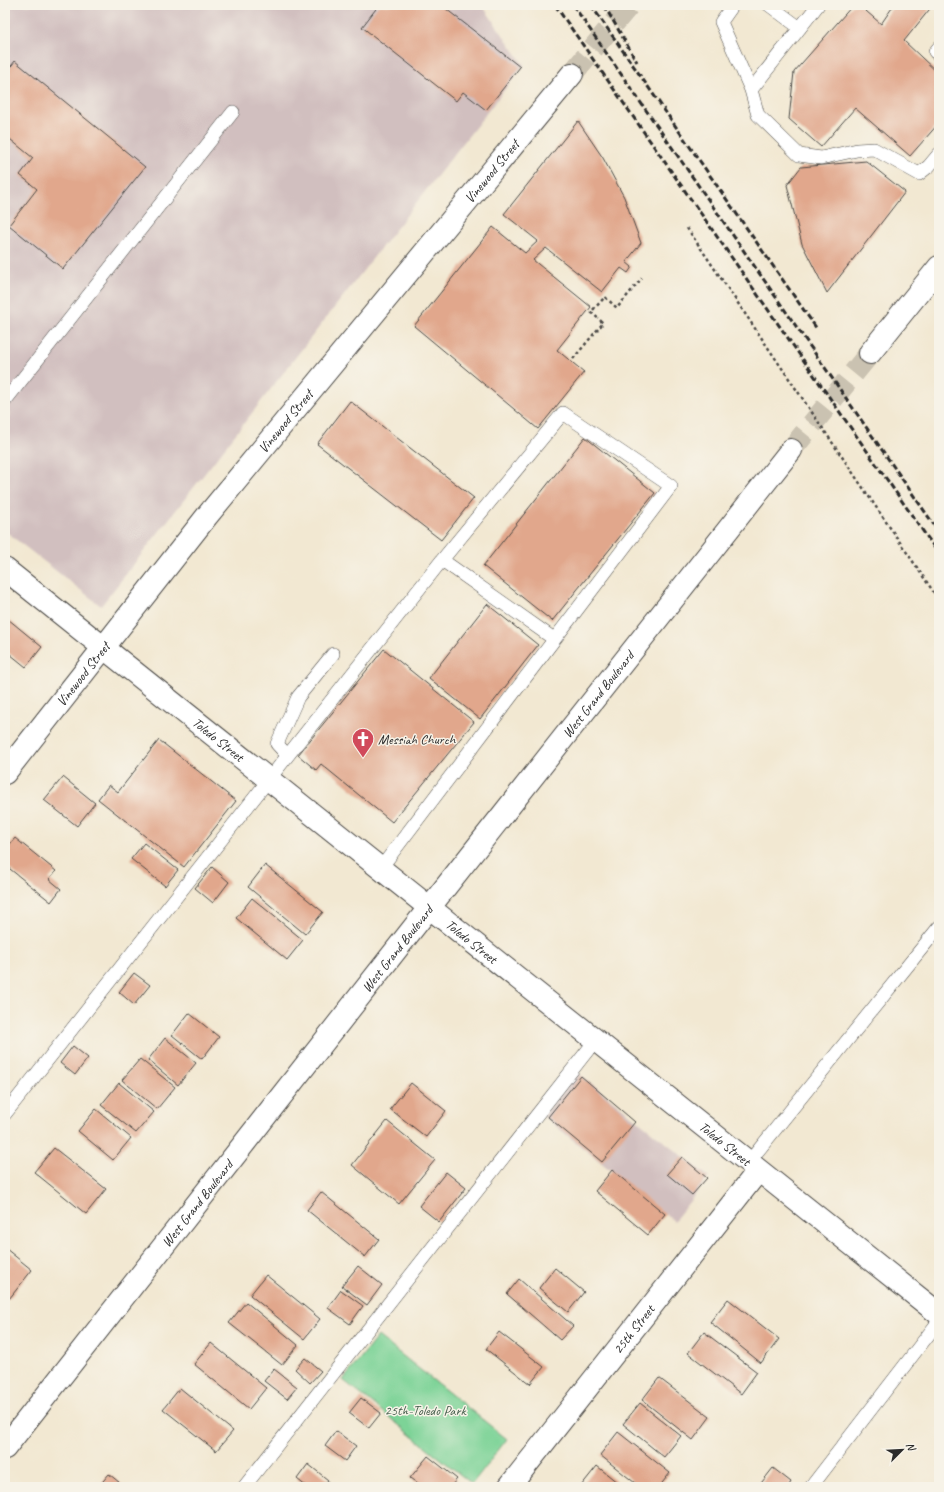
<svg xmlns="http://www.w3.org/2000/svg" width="944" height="1492" font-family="Caveat,sans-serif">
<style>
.industrial{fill:#d1bfbf}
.green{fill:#7dd397;stroke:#547f61}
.building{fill:#e1a78c}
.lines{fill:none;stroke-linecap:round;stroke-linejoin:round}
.minor-tunnel{stroke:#cac2b1;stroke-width:22;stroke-dasharray:22 11;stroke-linecap:butt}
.tertiary-tunnel{stroke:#cac2b1;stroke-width:22;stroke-dasharray:22 11;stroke-linecap:butt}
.service-casing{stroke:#494744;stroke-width:14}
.minor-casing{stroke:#494744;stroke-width:24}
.tertiary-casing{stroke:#494744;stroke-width:24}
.path{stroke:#494744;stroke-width:2.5;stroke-dasharray:3 3;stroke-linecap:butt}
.service{stroke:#fff;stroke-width:13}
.minor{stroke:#fff;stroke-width:22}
.tertiary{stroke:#fff;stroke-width:22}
.rail{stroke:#2b2b2b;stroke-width:3;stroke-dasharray:6 3;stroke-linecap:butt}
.labels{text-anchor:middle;stroke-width:3;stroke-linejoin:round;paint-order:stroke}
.street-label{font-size:14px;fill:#2b2b2b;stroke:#f7f3e8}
.poi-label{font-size:14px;fill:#2b2b2b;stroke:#f7f3e8;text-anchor:start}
.park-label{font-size:14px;fill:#445d4b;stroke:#f7f3e8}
</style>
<rect width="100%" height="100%" fill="#f7f3e8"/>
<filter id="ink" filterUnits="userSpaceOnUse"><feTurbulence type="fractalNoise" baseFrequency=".025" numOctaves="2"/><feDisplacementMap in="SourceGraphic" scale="8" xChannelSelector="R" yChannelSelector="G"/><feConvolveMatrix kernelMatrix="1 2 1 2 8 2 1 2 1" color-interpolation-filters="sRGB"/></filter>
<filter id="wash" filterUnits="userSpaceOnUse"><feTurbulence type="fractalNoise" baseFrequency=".012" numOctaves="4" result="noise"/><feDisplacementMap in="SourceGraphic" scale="16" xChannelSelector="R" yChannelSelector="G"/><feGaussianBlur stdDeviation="0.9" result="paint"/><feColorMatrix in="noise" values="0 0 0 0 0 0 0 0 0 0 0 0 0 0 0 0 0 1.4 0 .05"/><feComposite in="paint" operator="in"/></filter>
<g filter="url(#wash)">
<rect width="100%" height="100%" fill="#f2e8d2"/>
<path class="industrial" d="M5 5H482L524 65 101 606 5 531V421L10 414 5 409Z
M577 1072 709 1177 674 1221 543 1116Z"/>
<path class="green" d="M378 1336 507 1439 472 1484 343 1380Z"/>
<g id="blocks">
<path class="building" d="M379 5H441L520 67 486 110 463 92 456 101 362 27Z
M853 5H859L881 24 894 5H933L904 41 939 74V123L910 156 855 108 821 147 789 119 794 72Z
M15 61 145 167 63 269 9 225 37 189 20 175 33 158 5 135V74Z
M578 121 603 158 624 197 641 243 626 262 632 267 628 273 621 268 602 292 546 248 533 260 591 307 557 350 584 372 538 429 414 326 493 227 525 253 538 241 504 214Z
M866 161 905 192 827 293 802 244 787 185 801 167Z
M350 401 474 498 441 540 317 444Z
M585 437 655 493 552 621 483 566Z
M487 604 538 645 480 719 429 678Z
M8 619 42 647 26 667 5 650V623Z
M384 649 474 722 392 822 321 764 316 770 298 755Z
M159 740 236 801 184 867 98 799 109 785 118 792Z
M63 777 95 803 77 826 44 800Z
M15 838 56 871 49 879 61 889 51 902 5 865V850Z
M144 843 178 870 165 886 131 859Z
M265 865 323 912 305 934 248 887Z
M212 867 229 882 213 903 195 888Z
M252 898 303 940 287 960 236 918Z
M134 973 150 985 134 1005 119 992Z
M189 1013 219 1037 202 1059 172 1035Z
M165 1038 196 1063 178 1085 148 1060Z
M73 1046 88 1058 75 1075 60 1063Z
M140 1059 175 1087 157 1109 122 1080Z
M581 1076 635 1122 602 1162 548 1117Z
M119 1083 154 1112 136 1133 101 1105Z
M411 1083 446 1111 426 1137 390 1109Z
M96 1109 131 1138 113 1160 78 1131Z
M387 1121 435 1160 399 1204 352 1165Z
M54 1148 106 1189 86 1214 34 1172Z
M682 1157 707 1178 692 1195 667 1174Z
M612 1170 665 1214 648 1235 595 1191Z
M446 1172 466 1188 439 1222 419 1206Z
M321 1192 379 1239 365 1257 307 1210Z
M5 1248 32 1270 9 1299 5 1296Z
M358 1266 382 1285 367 1305 342 1286Z
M555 1268 584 1292 568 1312 539 1288Z
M266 1275 320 1319 304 1339 250 1295Z
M519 1279 573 1326 560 1340 507 1294Z
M341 1290 363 1306 350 1324 328 1308Z
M728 1299 779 1339 761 1363 710 1322Z
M246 1302 298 1345 282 1365 229 1323Z
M499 1332 544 1367 530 1384 486 1349Z
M704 1332 757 1372 741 1394 688 1353Z
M211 1343 266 1388 249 1409 194 1364Z
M305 1358 321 1371 310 1383 295 1369Z
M274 1369 297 1387 287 1399 264 1381Z
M659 1378 710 1417 693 1440 642 1400Z
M180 1388 233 1431 216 1451 163 1409Z
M361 1398 381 1413 369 1428 349 1413Z
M640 1403 681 1436 664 1457 623 1424Z
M336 1431 356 1446 345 1461 325 1446Z
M618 1432 670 1473 659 1487H640L600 1455Z
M428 1456 457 1479 450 1487H422L410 1478Z
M308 1464 328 1480 323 1487H307L297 1479Z
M597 1466 623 1487H583L581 1486Z
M773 1468 791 1482 788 1487H758Z
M109 1474 125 1487H98Z"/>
</g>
</g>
<g filter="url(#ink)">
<use href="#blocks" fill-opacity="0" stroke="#494744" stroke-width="1"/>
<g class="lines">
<path class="minor-tunnel" d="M572 74 629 5"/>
<path class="tertiary-tunnel" d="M791 450 870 353"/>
<g class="service-casing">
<path id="service" d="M733 5 721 22 751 90
M769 5 800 28
M818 5 751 90 758 115 799 155 821 158 857 150 874 149 919 174 929 166 939 154
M935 52 939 47
M5 401 233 112
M442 560 554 639
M287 755 277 744 298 697 333 654
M5 1114 442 560 563 413 671 486 380 869
M748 1163 939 927
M244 1487 595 1041
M811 1487 939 1321"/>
</g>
<g class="minor-casing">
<g id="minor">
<path id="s1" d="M5 569 939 1314"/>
<path id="s2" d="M5 773 207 516 572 74"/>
<path id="s3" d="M509 1487 758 1171"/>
</g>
</g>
<g class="tertiary-casing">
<g id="tertiary">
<path d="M870 353 939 267"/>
<path id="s4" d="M5 1448 429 908 791 450"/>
</g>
</g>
<path class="path" d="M687 228 939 600
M573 359 603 323 591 312 605 297 617 308 642 278"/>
<use href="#service" class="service"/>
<use href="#minor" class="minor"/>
<use href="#tertiary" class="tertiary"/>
<path class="rail" d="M555 5 939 554
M573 5 939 532
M591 5 817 329
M604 5 637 62"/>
</g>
</g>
<defs>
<g id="church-pin" transform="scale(1.15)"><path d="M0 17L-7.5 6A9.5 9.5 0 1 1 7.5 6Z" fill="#d1495b" stroke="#f7f3e8"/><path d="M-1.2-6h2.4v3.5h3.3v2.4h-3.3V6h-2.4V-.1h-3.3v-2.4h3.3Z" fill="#fff"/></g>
</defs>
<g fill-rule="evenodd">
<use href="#church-pin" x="363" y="739"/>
</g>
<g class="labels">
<g class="street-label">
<text dy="5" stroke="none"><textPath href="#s2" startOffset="774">Vinewood Street</textPath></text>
<text dy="5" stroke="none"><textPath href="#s2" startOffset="450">Vinewood Street</textPath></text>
<text dy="5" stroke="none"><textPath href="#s2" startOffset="126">Vinewood Street</textPath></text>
<text dy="5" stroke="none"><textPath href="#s4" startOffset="959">West Grand Boulevard</textPath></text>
<text dy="5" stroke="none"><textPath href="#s1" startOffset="273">Toledo Street</textPath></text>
<text dy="5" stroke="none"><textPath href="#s1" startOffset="597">Toledo Street</textPath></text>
<text dy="5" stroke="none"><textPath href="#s4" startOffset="635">West Grand Boulevard</textPath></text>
<text dy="5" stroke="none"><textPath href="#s1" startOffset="921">Toledo Street</textPath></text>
<text dy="5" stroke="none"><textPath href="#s4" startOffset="311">West Grand Boulevard</textPath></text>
<text dy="5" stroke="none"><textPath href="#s3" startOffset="201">25th Street</textPath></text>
</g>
<g class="poi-label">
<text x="378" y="744">Messiah Church</text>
</g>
<g class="park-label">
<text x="425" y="1415">25th-Toledo Park</text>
</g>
</g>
<rect width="944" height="1492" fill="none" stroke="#f7f3e8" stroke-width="20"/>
<g transform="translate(902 1450) rotate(66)" stroke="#f7f3e8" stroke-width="3" paint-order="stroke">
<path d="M0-3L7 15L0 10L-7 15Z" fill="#2b2b2b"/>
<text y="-6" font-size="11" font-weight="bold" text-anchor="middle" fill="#2b2b2b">N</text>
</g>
</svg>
